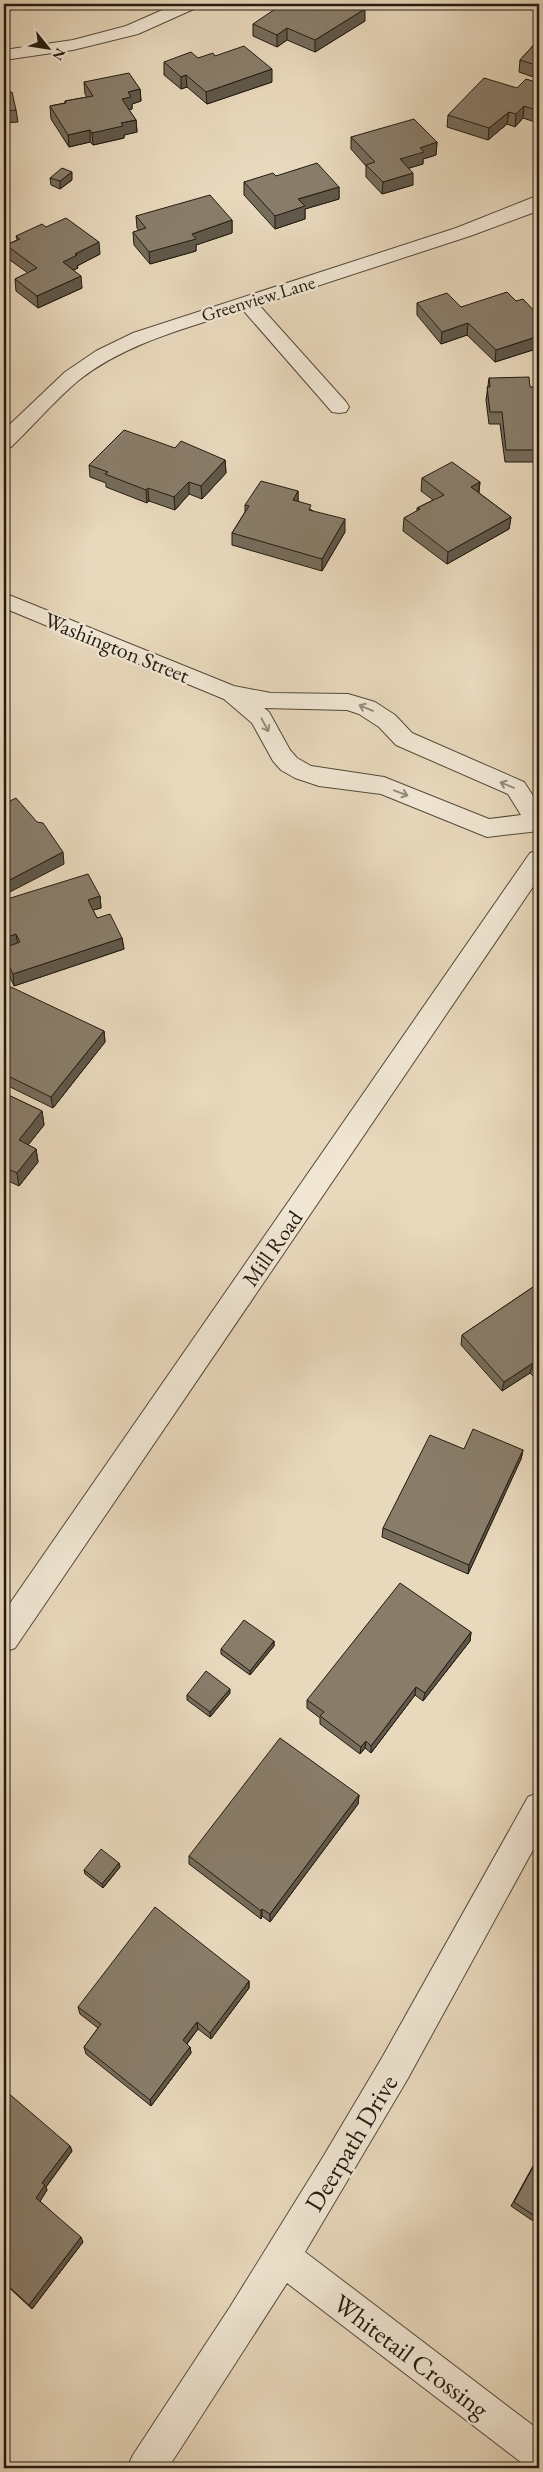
<svg xmlns="http://www.w3.org/2000/svg" width="543" height="2472" font-family="'EB Garamond',serif">
<style>
.lines{fill:none;stroke-linecap:round;stroke-linejoin:round}
.minor-casing{stroke:#544a3c;stroke-width:2}
.minor{fill:#f0e6d3;fill-rule:evenodd}
.wall{fill:#766c5b;stroke:#231b11}
.shaded-wall{fill:#60584a;stroke:#231b11}
.building{fill:#897d6a;stroke:#231b11}
.oneway{stroke:#948b7c}
.labels{text-anchor:middle;stroke-width:5;stroke-linejoin:round;paint-order:stroke}
.far-street-label{font-size:19px;fill:#231b11;stroke:#f0e6d3}
.street-label{font-size:22px;fill:#231b11;stroke:#f0e6d3}
.near-street-label{font-size:26px;fill:#231b11;stroke:#f0e6d3}
</style>
<rect width="100%" height="100%" fill="#e8d8bc"/>
<filter id="stains"><feTurbulence type="fractalNoise" baseFrequency=".004" numOctaves="4"/><feColorMatrix values="0 0 0 0 .2 0 0 0 0 .09 0 0 0 0 .02 0 0 0 .5 -.17"/></filter>
<radialGradient id="worn" r=".72"><stop offset=".6" stop-color="#630" stop-opacity="0"/><stop offset="1" stop-color="#630" stop-opacity=".3"/></radialGradient>
<g class="lines">
<g class="minor-casing">
<path id="minor" d="M176 4H199L196 8 138 34 73 50 4 60V50L73 40 126 26Z
M539 195V209L535 212 470 236 259 305 346 402 349 407 346 412 339 413 332 412 243 310C187 328 126 343 79 380 55 400 34 425 11 447L4 449V430L65 372 96 351 133 333 456 228Z
M4 593 234 686 271 693 348 694 375 702 395 715 412 733 524 782 539 805V831L487 837 381 794 319 786 295 778 281 770 273 761 252 723 224 699 4 608ZM264 708 347 710 359 714 379 727 396 745 508 794 521 815 489 819 384 777 311 766 297 758 290 750 269 712Z
M539 850V878L15 1648 4 1652V1612L530 853Z
M539 1792V1839L407 2080 305 2252 539 2430V2468L526 2466 287 2283 168 2468H127L133 2455 230 2307 323 2157 383 2056 528 1797Z"/>
</g>
<use href="#minor" class="minor"/>
</g>
<path class="wall" d="M4 4H18V7L4 8Z
M309 6 365 21 315 52 287 40 277 47 253 36V24L292 9Z
M539 39V79L519 72 520 60Z
M215 56 272 82 207 104 187 87 181 89 164 75V62Z
M84 82 140 89 141 101 132 104V109L129 110 136 120 137 132 124 135V138L93 145 90 142 69 147 51 119 50 106 65 103V101L87 97 85 94Z
M539 83 535 122 523 118 515 127 507 124 488 140 447 127 448 115 517 88Z
M4 92 16 110 18 122 4 123 5 129H4Z
M351 137 437 142 436 155 423 159V164L409 168 413 185 382 194 366 177V166L351 149Z
M276 176 339 187V199L305 209V219L275 229 244 195V182Z
M50 178 72 180 60 189 51 185Z
M136 216 232 220V233L196 245V251L150 264 134 245 133 232 139 231 137 228Z
M46 227 100 254 77 266 78 268 73 270 82 288 38 308 16 291 15 279 28 273 7 258 6 245 17 240 16 236Z
M516 301 539 316V348L495 362 467 335 441 344 417 315V303L461 307Z
M489 378 539 389V462H505L500 424H489L486 400Z
M175 448 225 460 226 473 202 499 189 494 175 510 149 501 147 503 106 487V483L90 477 89 465Z
M422 478 480 482 479 493 511 517 509 529 447 564 403 531 404 518 417 511V508L433 500 421 491Z
M298 491V501L345 532 322 571 232 545V533L245 512V505Z
M100 896 101 908 93 910 97 918 122 938 124 949 14 986 4 964V900Z
M4 997 104 1031 105 1042 53 1108 4 1084Z
M4 1093 42 1111 44 1125 28 1145 36 1149 38 1162 19 1186 4 1179Z
M539 1283V1372L533 1376 530 1373 502 1391 461 1345 462 1335Z
M464 1449 523 1450 521 1459 468 1574 382 1537 383 1528Z
M471 1632 470 1641 423 1701 415 1695 371 1753 365 1748 360 1754 320 1724V1718L307 1708V1700Z
M274 1641V1646L250 1675 221 1654V1649Z
M230 1693 210 1717 187 1700V1695Z
M359 1795 358 1804 270 1922 262 1916 261 1919 189 1864V1856Z
M119 1863 120 1867 103 1888 85 1874 84 1870Z
M249 1981V1988L211 2039 198 2029 187 2044 190 2047 191 2053 151 2106 86 2054 84 2047 98 2028 80 2014 78 2007Z
M4 2095 70 2146 72 2151 46 2187 47 2190 40 2201 83 2242 32 2309 4 2283Z
M539 2155V2225L511 2206Z"/>
<path class="shaded-wall" d="M365 9V21L315 52V40Z
M287 28V40L277 47V35Z
M272 69V82L207 104 206 92Z
M186 75 187 87 181 89V77Z
M140 89 141 101 132 104V109L123 112 122 99 128 92Z
M524 106 523 118 515 127 516 114Z
M539 106V117L535 122 536 110Z
M509 112 507 124 488 140 489 128Z
M136 120 137 132 124 135V138L93 145 92 133 121 123Z
M90 130V142L69 147 68 135Z
M437 142 436 155 423 159V164L399 171 400 159 420 148Z
M72 172V180L60 189V181Z
M413 173V185L382 194 383 182Z
M339 187V199L305 209V219L275 229V216L298 199Z
M232 220V233L196 245V251L150 264 149 252 192 234Z
M99 242 100 254 77 266 78 268 64 275 63 262 75 254Z
M81 276 82 288 38 308 37 296Z
M468 323 467 335 441 344 442 332Z
M539 336V348L495 362 496 350Z
M225 460 226 473 202 499 201 486Z
M189 482V494L175 510 174 497Z
M480 482 478 494 471 487Z
M148 488 149 501 147 503 146 490Z
M298 491V503L293 500Z
M511 517 509 529 447 564 448 552Z
M345 519V532L322 571V559Z
M63 852 64 864 4 895V883Z
M100 896 101 908 90 911 88 900Z
M16 934 18 945 4 950V938Z
M122 938 124 949 14 986 13 974Z
M104 1031 105 1042 53 1108 51 1097Z
M42 1111 44 1125 21 1154 19 1140Z
M36 1149 38 1162 19 1186 17 1173Z
M533 1363 530 1373 502 1391 504 1382Z
M539 1364V1372L533 1376 535 1366Z
M523 1450 521 1459 468 1574 469 1565Z
M471 1632 470 1641 423 1701 425 1693Z
M274 1641V1646L250 1675V1671Z
M416 1687 415 1695 371 1753V1746Z
M230 1689V1693L210 1717V1712Z
M366 1741 365 1748 360 1754 361 1747Z
M359 1795 358 1804 270 1922V1914Z
M119 1863 120 1867 103 1888 102 1884Z
M262 1909V1916L261 1919V1911Z
M249 1981V1988L211 2039 210 2033Z
M197 2022 198 2029 184 2047 183 2040Z
M190 2047 191 2053 151 2106 150 2100Z
M70 2146 72 2151 46 2187 47 2190 39 2203 36 2198 42 2183Z
M81 2237 83 2242 32 2309 29 2305Z"/>
<path class="building" d="M300 4H303L309 6 312 4H353L365 9 315 40 287 28 277 35 253 24 281 5 292 9Z
M539 39V66L520 60Z
M244 46 272 69 206 92 186 75 181 77 164 62 191 52 198 58 213 53 215 56Z
M129 73 140 89 128 92 131 97 122 99 136 120 121 123 123 126 92 133 90 130 68 135 50 106 66 103 65 101 93 96 84 82Z
M484 78 517 88 526 79 539 83V106L536 110 524 106 516 114 509 112 489 128 448 115Z
M4 92H12L16 110 4 111Z
M414 119 437 142 420 148 424 152 400 159 413 173 383 182 366 165 375 162 351 137Z
M317 163 339 187 298 199 305 206 275 216 244 182 273 173 276 176Z
M62 168 72 172 60 181 50 178Z
M210 195 232 220 192 234 196 239 149 252 133 232 146 228 136 216Z
M66 218 99 242 75 254 77 255 63 262 81 276 37 296 15 279 37 268 6 245 20 239 16 236 42 224 46 227Z
M507 292 516 301 523 299 539 316V318L536 319 539 323V336L496 350 468 323 442 332 417 303 447 293 461 307Z
M529 377 530 387H538V389H539V450H506L502 412H490L487 387H490L489 378Z
M124 430 175 448 181 441 225 460 201 486 189 482 174 497 148 488 146 490 105 474 108 472 89 465Z
M452 462 480 482 471 487 511 517 448 552 404 518 420 509 417 508 444 495 422 478Z
M261 481 298 491 293 500 311 505 309 510 345 519 322 559 232 533 249 506 245 505Z
M16 798 37 822 43 823 63 852 4 883V804Z
M88 874 100 896 88 900 97 918 110 914 122 938 13 974 4 956V948L20 942 16 934 4 938V900Z
M11 987 104 1031 51 1097 4 1074V997Z
M4 1093 42 1111 19 1140 36 1149 17 1173 4 1167Z
M539 1283V1364L535 1366 533 1363 504 1382 462 1335Z
M473 1429 523 1450 469 1565 383 1528 430 1435 464 1449Z
M400 1583 471 1632 425 1693 416 1687 371 1746 366 1741 361 1747 320 1716 324 1712 307 1700Z
M244 1620 274 1641 250 1671 221 1649Z
M206 1671 230 1689 210 1712 187 1695Z
M280 1738 359 1795 270 1914 262 1909 261 1911 189 1856Z
M101 1849 119 1863 102 1884 84 1870Z
M155 1907 249 1981 210 2033 197 2022 183 2040 190 2047 150 2100 84 2047 101 2024 78 2007Z
M7 2092 70 2146 42 2183 45 2185 36 2198 81 2237 29 2305 4 2282V2095Z
M539 2156V2219L514 2202Z"/>
<defs><path id="oneway-shaft" d="M-6 0H5M1.5-3L5.5 0L1.5 3" fill="none" stroke-width="1.6" stroke-linecap="round" stroke-linejoin="round" transform="scale(1.25)"/></defs>
<g class="oneway">
<use href="#oneway-shaft" transform="translate(366 708) rotate(-157)"/>
<use href="#oneway-shaft" transform="translate(265 725) rotate(62)"/>
<use href="#oneway-shaft" transform="translate(507 785) rotate(-158)"/>
<use href="#oneway-shaft" transform="translate(401 793) rotate(21)"/>
</g>
<g class="labels">
<g class="far-street-label">
<text transform="translate(258 298) rotate(-17)" y="7">Greenview Lane</text>
</g>
<g class="street-label">
<text transform="translate(117 647) rotate(22)" y="8">Washington Street</text>
<text transform="translate(272 1248) rotate(-55)" y="8">Mill Road</text>
</g>
<g class="near-street-label">
<text transform="translate(351 2143) rotate(-59)" y="9">Deerpath Drive</text>
<text transform="translate(411 2356) rotate(37)" y="9">Whitetail Crossing</text>
</g>
</g>
<rect width="543" height="2472" fill="none" stroke="#e8d8bc" stroke-width="20"/>
<rect x="5" y="5" width="533" height="2462" fill="none" stroke="#231b11" stroke-width="2.5"/>
<rect x="10" y="10" width="523" height="2452" fill="none" stroke="#231b11"/>
<g transform="translate(48 48) rotate(120)" stroke="#f0e6d3" stroke-width="4" paint-order="stroke">
<path d="M0-4L9 19L0 12L-9 19Z" fill="#231b11"/>
<text y="-8" font-size="14" font-weight="bold" text-anchor="middle" fill="#231b11">N</text>
</g>
<rect width="100%" height="100%" filter="url(#stains)"/>
<rect width="100%" height="100%" fill="url(#worn)"/>
</svg>
